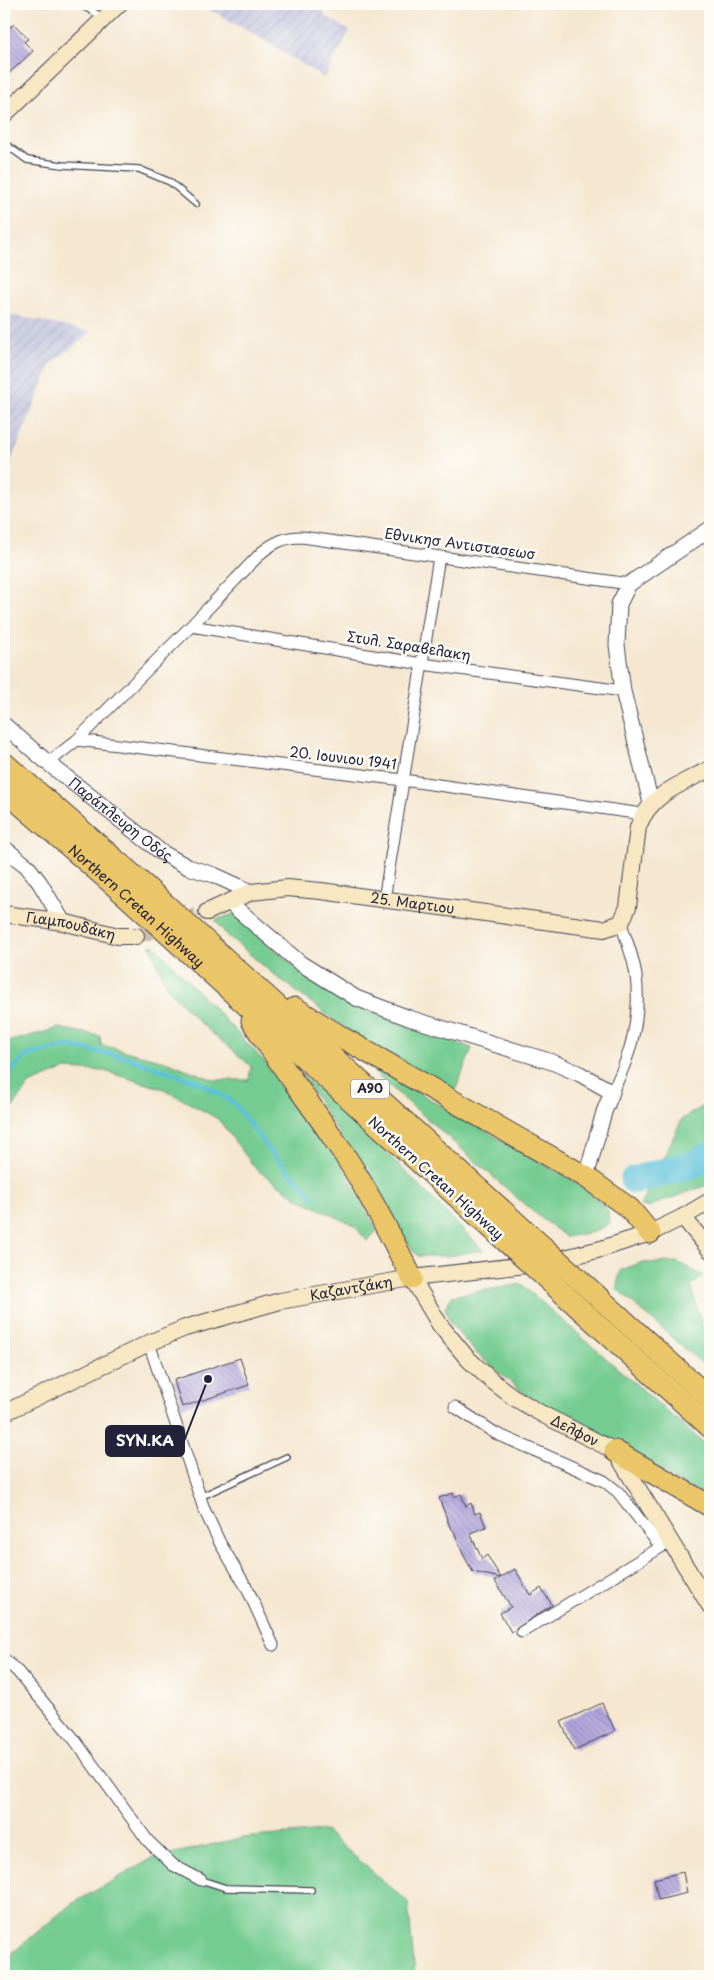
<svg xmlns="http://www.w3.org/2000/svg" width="714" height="1980" font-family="'Playpen Sans',sans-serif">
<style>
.industrial{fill:url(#industrial-furrows)}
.green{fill:#75cc91;stroke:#4c7766}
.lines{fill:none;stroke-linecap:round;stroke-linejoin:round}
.stream{stroke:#5cc1da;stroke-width:4.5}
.river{stroke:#5cc1da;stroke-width:28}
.building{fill:url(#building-back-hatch)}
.secondary-tunnel{stroke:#cbc0b2;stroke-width:16;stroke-dasharray:16 8;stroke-linecap:butt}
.service-casing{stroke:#424051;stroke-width:8}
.minor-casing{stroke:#424051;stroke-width:13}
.tertiary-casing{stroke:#424051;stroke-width:17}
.secondary-casing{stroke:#424051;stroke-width:18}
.motorway-casing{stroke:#424051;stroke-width:23}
.service{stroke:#fff;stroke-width:5.5}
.minor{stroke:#fff;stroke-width:11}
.tertiary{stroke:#fff;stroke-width:15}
.secondary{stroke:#f7e8c3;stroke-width:16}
.motorway{stroke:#ebc669;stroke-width:21}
.motorway-bridge-casing{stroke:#424051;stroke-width:23;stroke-linecap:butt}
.motorway-bridge{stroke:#ebc669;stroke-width:21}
.labels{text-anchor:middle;stroke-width:5;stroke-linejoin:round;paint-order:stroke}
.shield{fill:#fdfcf7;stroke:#646373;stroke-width:1}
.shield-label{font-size:12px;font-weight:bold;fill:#22223b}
.street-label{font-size:14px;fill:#22223b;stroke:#fdfcf7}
.leader{fill:none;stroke:#22223b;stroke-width:2}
.callout-dot{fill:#22223b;stroke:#fdfcf7;stroke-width:2}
.callout{fill:#22223b;stroke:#22223b;stroke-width:2}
.callout-label{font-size:15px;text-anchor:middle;font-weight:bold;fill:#fff}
</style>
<defs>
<pattern id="industrial-furrows" width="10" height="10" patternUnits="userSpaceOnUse" patternTransform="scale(1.25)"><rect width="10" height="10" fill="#c0c2dd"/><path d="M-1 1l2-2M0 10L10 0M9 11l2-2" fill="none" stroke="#a5a6bf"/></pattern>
<pattern id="building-back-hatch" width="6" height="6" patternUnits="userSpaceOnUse" patternTransform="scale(1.25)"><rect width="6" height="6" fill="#b0a4dc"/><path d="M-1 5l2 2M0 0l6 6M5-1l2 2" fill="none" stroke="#8f85b4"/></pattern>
</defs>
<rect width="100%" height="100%" fill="#fdfcf7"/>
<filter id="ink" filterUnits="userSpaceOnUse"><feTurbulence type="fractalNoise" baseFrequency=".02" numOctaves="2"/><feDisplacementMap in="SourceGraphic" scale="10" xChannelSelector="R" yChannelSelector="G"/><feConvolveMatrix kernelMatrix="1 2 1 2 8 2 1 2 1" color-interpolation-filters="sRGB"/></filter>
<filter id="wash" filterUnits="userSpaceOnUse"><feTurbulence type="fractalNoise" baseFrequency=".0096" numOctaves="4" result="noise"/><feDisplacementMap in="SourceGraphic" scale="20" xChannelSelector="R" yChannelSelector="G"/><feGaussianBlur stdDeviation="1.12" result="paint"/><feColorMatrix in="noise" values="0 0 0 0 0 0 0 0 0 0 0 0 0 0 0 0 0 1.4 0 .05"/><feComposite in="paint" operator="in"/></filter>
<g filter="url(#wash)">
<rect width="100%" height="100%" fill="#f5e7d0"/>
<path class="industrial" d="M200 4H322L324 15 350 31 324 78 261 38Z
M4 313 91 332 51 364 4 479Z"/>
<path class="green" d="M234 914 321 989 406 1026 472 1048 453 1096 350 1032 272 973 226 934 215 920Z
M150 945 155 946 296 1095 347 1173 377 1231 367 1241 355 1226 301 1200 256 1169 218 1119 164 1089 104 1071 66 1069 29 1084 4 1120V1043L59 1028 100 1036 101 1045 165 1061 214 1080H249L251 1066 199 1022 167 988Z
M359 1059 584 1187 608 1210 609 1224 594 1232 566 1237 531 1210Z
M301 1074 368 1134 483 1250 447 1256H418L410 1246Z
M710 1102V1184L647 1207 640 1206 682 1119Z
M677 1262 703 1276 691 1286 703 1329 710 1328V1371L616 1288 621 1270 640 1263Z
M521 1284 710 1449V1500L527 1396 474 1351 451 1324 445 1308 452 1296Z
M325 1831 408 1902 415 1976H14L5 1959 70 1905 153 1858 241 1838Z"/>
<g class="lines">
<path class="stream" d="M4 1078 26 1056 66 1046 125 1057 201 1083 234 1103 268 1149 314 1198"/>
<path class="river" d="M634 1180 694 1164 710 1155"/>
</g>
<g id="blocks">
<path class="building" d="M4 20 11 27 14 24 28 39 24 42 33 51 4 78Z
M240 1358 249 1385 182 1407 174 1380Z
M453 1493 454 1497 461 1494 466 1506 471 1503 475 1514 480 1512 486 1527 470 1533 482 1559 487 1555 501 1578 473 1572 463 1554 454 1531 450 1527 439 1498Z
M515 1569 530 1595 541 1588 552 1605 511 1632 500 1613 511 1607 495 1581Z
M602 1703 615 1731 574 1750 561 1722Z
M683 1872 687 1893 658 1900 654 1879Z"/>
</g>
</g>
<g filter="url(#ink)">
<use href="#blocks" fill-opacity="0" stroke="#424051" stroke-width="1"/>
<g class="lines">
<path class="secondary-tunnel" d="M136 936 207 912"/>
<g class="service-casing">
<path id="service" d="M79 4 103 17
M4 143 27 160 62 165 139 169 170 182 196 204
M200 1497 287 1457
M201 1880 226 1888 311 1890"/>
</g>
<g class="minor-casing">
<path id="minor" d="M191 626 422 664 623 691
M77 740 191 626 262 552C275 542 285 537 302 537L629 584
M48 763 77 740 403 780 642 814
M384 900 439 557
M612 1092C631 1056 641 1016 636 976 634 958 626 940 621 923
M149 1343 204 1509 220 1543 248 1590 273 1645
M455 1407 495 1433 604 1481 618 1492 661 1547
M522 1632 666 1544
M4 1659 18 1672 74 1739 148 1841 173 1865 201 1880
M4 1974 5 1976"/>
</g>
<g class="tertiary-casing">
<g id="tertiary">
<path id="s1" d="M4 725 48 763 161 852 188 867 214 875 251 892"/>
<path d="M651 803 623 691 617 645 619 604 629 584 710 529"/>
<path d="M4 848 27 866 40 883 63 922"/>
<path d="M230 903 300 963 356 998 409 1018 552 1062 580 1074 612 1092 604 1112 586 1177"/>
</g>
</g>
<g class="secondary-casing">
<g id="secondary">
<path d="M4 115 119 4"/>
<path id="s2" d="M207 912 251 892 287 888 321 891 604 929 621 923 628 907 638 827C650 794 681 784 710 769"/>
<path id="s3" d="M4 914 63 922 118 936H136"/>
<path d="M683 1217 710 1250"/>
<path id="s4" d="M412 1278 440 1325 467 1358 491 1380 513 1397 542 1414 615 1451 710 1606"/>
<path id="s5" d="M4 1413 149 1343 185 1328 280 1301 412 1278 544 1263 601 1249 650 1233 683 1217 710 1201"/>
</g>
</g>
<g class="motorway-casing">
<g id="motorway">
<path d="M4 763 134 876 491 1200"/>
<path id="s6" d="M4 790 123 893 477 1215"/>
<path d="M295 1008 343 1038 586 1177 630 1209 650 1233"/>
<path d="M252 1021C278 1062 308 1100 335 1141 365 1184 388 1231 412 1278"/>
<path d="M594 1293 710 1399"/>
<path d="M580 1309 710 1427"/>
<path d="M615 1451 710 1506"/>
</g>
</g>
<use href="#service" class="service"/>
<use href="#minor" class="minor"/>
<use href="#tertiary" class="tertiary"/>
<use href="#secondary" class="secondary"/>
<use href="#motorway" class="motorway"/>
<g class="motorway-bridge-casing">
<path id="motorway-bridge" d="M491 1200 594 1293
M477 1215 580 1309"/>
</g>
<use href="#motorway-bridge" class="motorway-bridge"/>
</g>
</g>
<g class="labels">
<rect class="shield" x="351" y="1079.5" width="38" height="19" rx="4"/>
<g class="shield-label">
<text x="370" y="1093">Α90</text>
</g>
<g class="street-label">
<text transform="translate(460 544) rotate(8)" y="5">Εθνικησ Αντιστασεωσ</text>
<text transform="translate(409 646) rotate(9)" y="5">Στυλ. Σαραβελακη</text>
<text transform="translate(343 758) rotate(7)" y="5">20. Ιουνιου 1941</text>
<text dy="5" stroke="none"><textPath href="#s1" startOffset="150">Παράπλευρη Οδός</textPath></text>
<text dy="5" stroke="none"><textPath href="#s2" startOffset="211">25. Μαρτιου</textPath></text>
<text dy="5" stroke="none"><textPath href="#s6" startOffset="176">Northern Cretan Highway</textPath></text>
<text dy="5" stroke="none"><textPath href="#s3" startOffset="68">Γιαμπουδάκη</textPath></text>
<text transform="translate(436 1178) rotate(42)" y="5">Northern Cretan Highway</text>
<text dy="5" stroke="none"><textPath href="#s5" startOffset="371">Καζαντζάκη</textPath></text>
<text dy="5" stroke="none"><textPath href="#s4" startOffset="228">Δελφον</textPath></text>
</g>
</g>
<path class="leader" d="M208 1379L184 1441"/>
<circle class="callout-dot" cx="208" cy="1379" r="5"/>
<rect class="callout" x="106" y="1426" width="78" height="30" rx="5"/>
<g class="callout-label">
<text x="145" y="1446">SYN.KA</text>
</g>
<rect width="714" height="1980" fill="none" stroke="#fdfcf7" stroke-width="20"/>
</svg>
